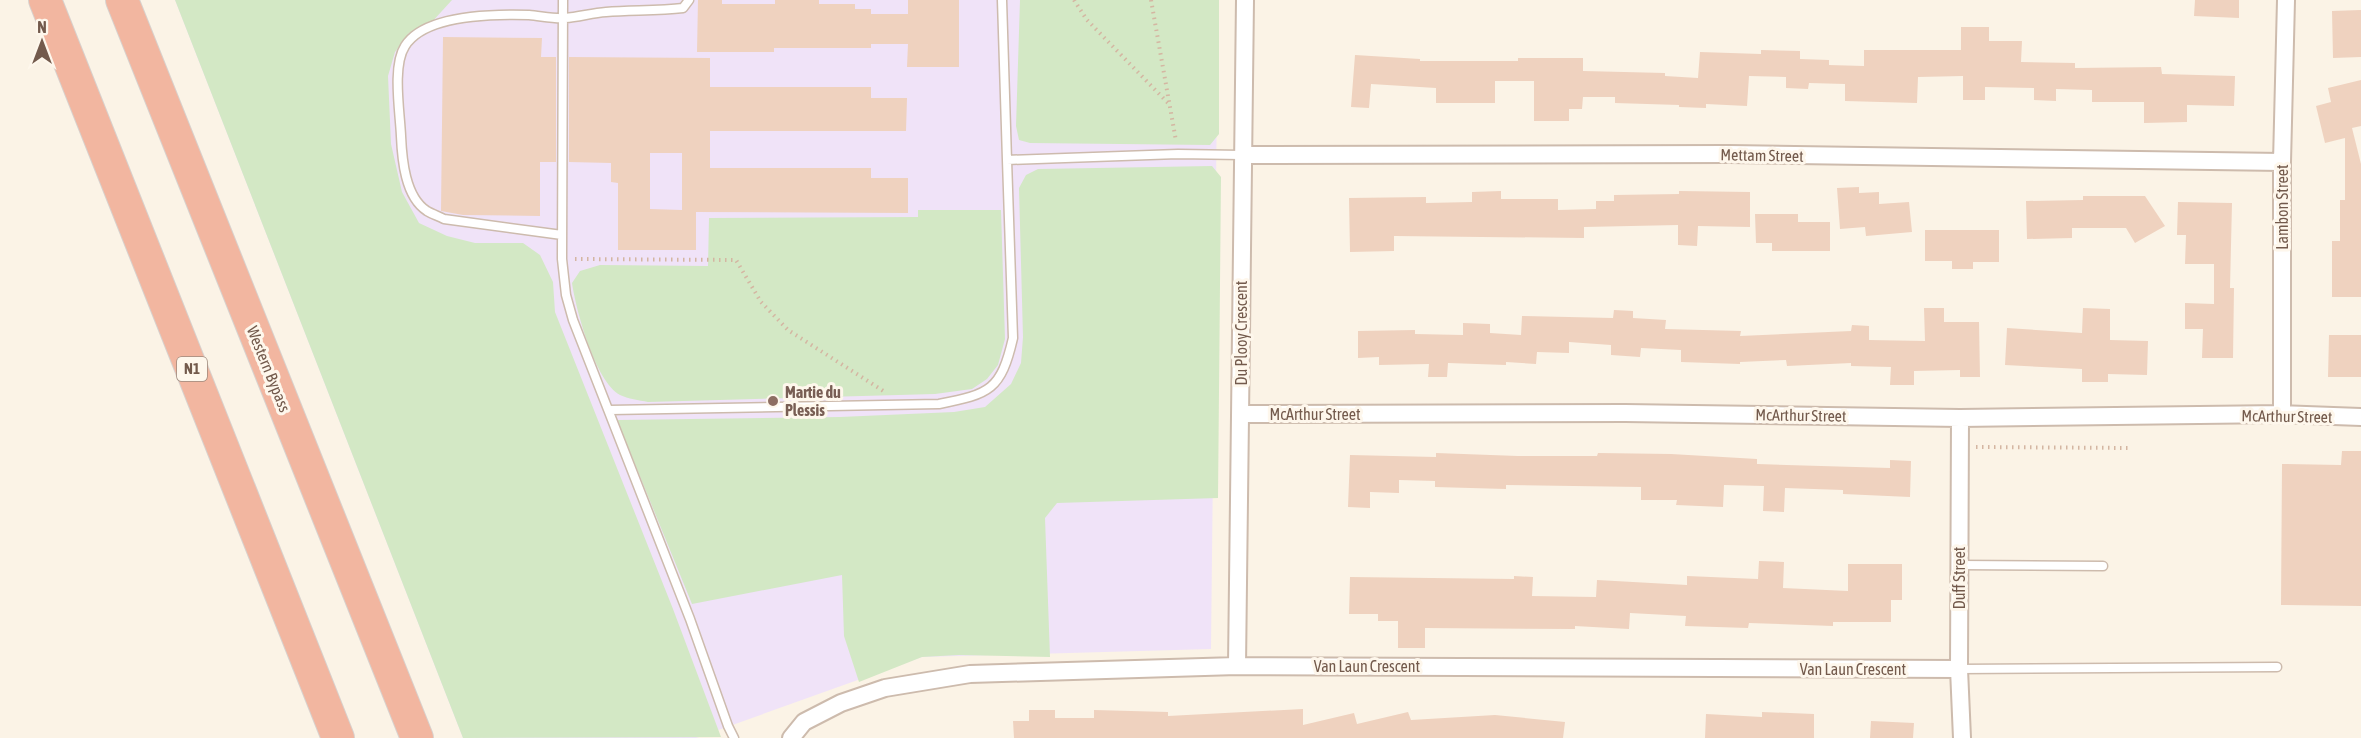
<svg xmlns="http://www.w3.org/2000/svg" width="2361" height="738" font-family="'Asap Condensed',sans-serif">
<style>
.education{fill:#f0e3f8}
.green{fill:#d3e8c5}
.building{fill:#efd2bf;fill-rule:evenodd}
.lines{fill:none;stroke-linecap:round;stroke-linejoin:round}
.service-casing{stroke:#cdbbad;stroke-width:11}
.minor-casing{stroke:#cdbbad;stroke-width:20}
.motorway-casing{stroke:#d8d1cd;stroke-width:34}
.path{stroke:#d4b6a2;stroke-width:4;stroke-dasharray:1.5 4.5;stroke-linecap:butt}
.service{stroke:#fff;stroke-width:8}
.minor{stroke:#fff;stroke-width:16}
.motorway{stroke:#f2b6a0;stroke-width:32}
.education-dot{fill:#8d6e63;stroke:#fef7ec;stroke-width:2}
.labels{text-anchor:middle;stroke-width:6;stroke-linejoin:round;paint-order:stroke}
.shield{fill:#fef7ec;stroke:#9d897c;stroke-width:1.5}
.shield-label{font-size:15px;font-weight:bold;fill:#735a4c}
.street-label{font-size:16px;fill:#735a4c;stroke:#fef7ec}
.education-label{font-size:16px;font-weight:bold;fill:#785e54;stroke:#fef7ec;text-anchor:start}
</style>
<rect width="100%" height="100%" fill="#fbf3e6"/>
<path class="education" d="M175 0H1218L1211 649 922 657 696 738H463Z"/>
<path class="green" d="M175 0H452L431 23 409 33 395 52 388 76 391 144 402 192 419 223 447 236 475 243H523L540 255 553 282 555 312 673 609 721 737 463 738Z
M1020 0H1219V134L1210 145 1030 143 1019 140 1016 126Z
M1212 166 1221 177 1218 498 1057 503 1045 518 1050 657 959 655 922 657 859 682 844 636 842 575 692 604 617 420 840 417 954 412 985 407 1011 384 1021 363 1023 337 1019 188 1026 175 1038 169Z
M918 210H1001L1005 339 998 365 987 379 972 389 935 394 648 402C639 400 628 399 620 395 595 381 576 310 572 283L580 271 600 265 708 266 709 218 918 217Z"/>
<path class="building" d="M698 0H722V4H775V0H819V4H855V9H871V14H908V0H959V67H907L908 44H871V48H774V52H697Z
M2195 0H2239V18L2194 16Z
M2361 10V57L2333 58 2332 11Z
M1961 27H1989V41H2022L2021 62 2075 63V68L2161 67 2162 74 2235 76 2234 106 2187 105V122L2144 123V102H2092V90L2056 89V101L2034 100V88L1985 87V100H1963V76L1918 77 1917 103 1845 101V84L1809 83 1808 89 1786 88V77L1749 76 1747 106 1706 104V108L1679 107V105L1615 103V97H1583L1582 109H1569V121H1534V81H1495V103H1436V88L1371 84 1369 108 1351 107 1355 55 1420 59V61H1518V58H1583V71L1665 73V76L1698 78 1700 52 1761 54V50L1800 51V59L1829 60V65L1864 66V50H1961Z
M443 37 542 38 541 57H556V162H540V216L463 215 441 211Z
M569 57 710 58V87H871V98H907L906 131H710V168H871V178H908V213L696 212V250H618V183L611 182V163L569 162ZM650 153H682V210L650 209Z
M2361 80V126L2352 128 2361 164V297H2332V241H2340V200H2345V138L2325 143 2316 106 2331 102 2328 88Z
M1859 187V193L1879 192V204L1909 202 1912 232 1866 236 1865 227 1840 229 1837 188Z
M1501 191V199H1558V210L1596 209V201H1614V195L1679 194V191L1750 192V227L1698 226 1697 246 1678 245V225L1584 227V238L1394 236V251L1350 252 1349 198 1426 197V203L1472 202V192Z
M2083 196H2145L2165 226 2135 243 2126 228H2072V238L2027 239 2026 201 2083 200Z
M2178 202 2232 203 2230 288H2234L2233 358H2202L2203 329H2185V303L2214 304V264H2185L2186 235H2177Z
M1755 214H1798V222H1830V251H1772V243H1756Z
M1925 230H1999V262H1973V269H1952V261H1925Z
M1924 308H1944V322H1979L1980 377H1960V370L1914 371V385H1890L1891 367 1851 366V363L1787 366 1786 360 1740 362V364L1681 362V350L1641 348 1640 357 1611 355V345L1569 342V353L1537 352 1536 364 1506 362V365L1448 363 1447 377H1428L1429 364 1379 365V357L1358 358V331L1415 330V334L1463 335V323L1490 324V333L1521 335 1522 316 1613 318 1614 310 1633 311V318L1666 320 1665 329 1741 331 1740 336 1851 331 1852 325 1869 326V340L1925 341Z
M2083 308 2110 309V340L2148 341 2147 375 2108 374V382H2082V369L2005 365 2007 328 2082 333Z
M2329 335H2361V377H2328Z
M2342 451H2361V606L2281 605 2282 464 2341 465Z
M1436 453 1518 456H1597L1598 453 1671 454 1757 459V464L1890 468V460L1911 461 1910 497 1843 494V490L1785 488 1784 512 1763 511 1764 486 1724 485 1723 507 1676 505 1677 500H1641V487L1506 485V489L1435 487V481L1399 480V493L1370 492V508L1348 507 1350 455 1436 457Z
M1759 561 1784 562 1783 588 1848 591V564H1902V600H1891V622H1833V626L1749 623 1748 628 1685 626 1686 616 1630 613 1629 629 1575 626V629L1425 628V648H1398V621H1378V614H1349L1350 577 1514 579V576L1533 577 1532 596 1596 597 1597 580 1687 585V576L1758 579Z
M1303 709V725L1354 713 1357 724 1408 712 1411 720 1495 715 1565 722 1563 738H1014L1013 721H1029V710H1055V718H1094V710L1168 712V716Z
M1762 712 1814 714V738H1705L1706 714 1762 717Z
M1871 721 1914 723 1913 738H1870Z"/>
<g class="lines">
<g class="service-casing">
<path id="service" d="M563 0 562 259 566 295 573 320 690 619 728 726 734 738
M1002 0 1007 160 1178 154 1242 155
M562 235 444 219C438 216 432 214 427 211 405 197 402 159 401 136 400 112 392 66 405 46 425 14 495 14 529 15 541 16 554 19 565 18 579 17 592 13 606 12 632 10 658 11 683 8L689 0
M610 410 939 404C990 394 1001 390 1013 338L1007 160
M1959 565 2103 566
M1959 669 2277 667"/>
</g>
<g class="minor-casing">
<path id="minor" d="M1242 155 1729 154 2282 162
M1240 414 1625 413 1960 418 2282 414 2361 417
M2282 414V162L2286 0
M1960 418 1959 669 1962 738
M1237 666 1245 0
M791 738 804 722 841 703 885 688 970 674 1237 666 1959 669"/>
</g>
<g class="motorway-casing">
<path id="motorway" d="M45 0 338 738
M122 0 417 738"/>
</g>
<path class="path" d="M1074 0 1087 20 1168 103
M1151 0 1176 141
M575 259 736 260 761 302 788 330 885 392
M1976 447 2132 448"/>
<use href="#service" class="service"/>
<use href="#minor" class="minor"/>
<use href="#motorway" class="motorway"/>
</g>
<circle class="education-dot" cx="773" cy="401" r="6"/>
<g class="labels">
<rect class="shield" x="177" y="357" width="30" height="24" rx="4.5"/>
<g class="shield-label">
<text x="192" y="374">N1</text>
</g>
<g class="street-label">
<text transform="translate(1762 155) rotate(1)" y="6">Mettam Street</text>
<text transform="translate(2282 207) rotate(-90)" y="6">Lambon Street</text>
<text transform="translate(1241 333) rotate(-90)" y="6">Du Plooy Crescent</text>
<text transform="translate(269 369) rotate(68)" y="6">Western Bypass</text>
<text x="1315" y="420">McArthur Street</text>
<text transform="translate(1801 415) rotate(1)" y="6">McArthur Street</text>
<text transform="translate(2287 416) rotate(1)" y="6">McArthur Street</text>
<text transform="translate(1959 578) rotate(-90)" y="6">Duff Street</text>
<text x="1367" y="672">Van Laun Crescent</text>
<text x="1853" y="675">Van Laun Crescent</text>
</g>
<g class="education-label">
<text x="785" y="398">Martie du<tspan x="785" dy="18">Plessis</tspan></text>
</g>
</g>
<g transform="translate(42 42)" stroke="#fef7ec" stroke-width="4.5" paint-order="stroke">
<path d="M0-4.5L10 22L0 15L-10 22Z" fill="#735a4c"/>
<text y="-9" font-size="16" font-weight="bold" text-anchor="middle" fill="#735a4c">N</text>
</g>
</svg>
